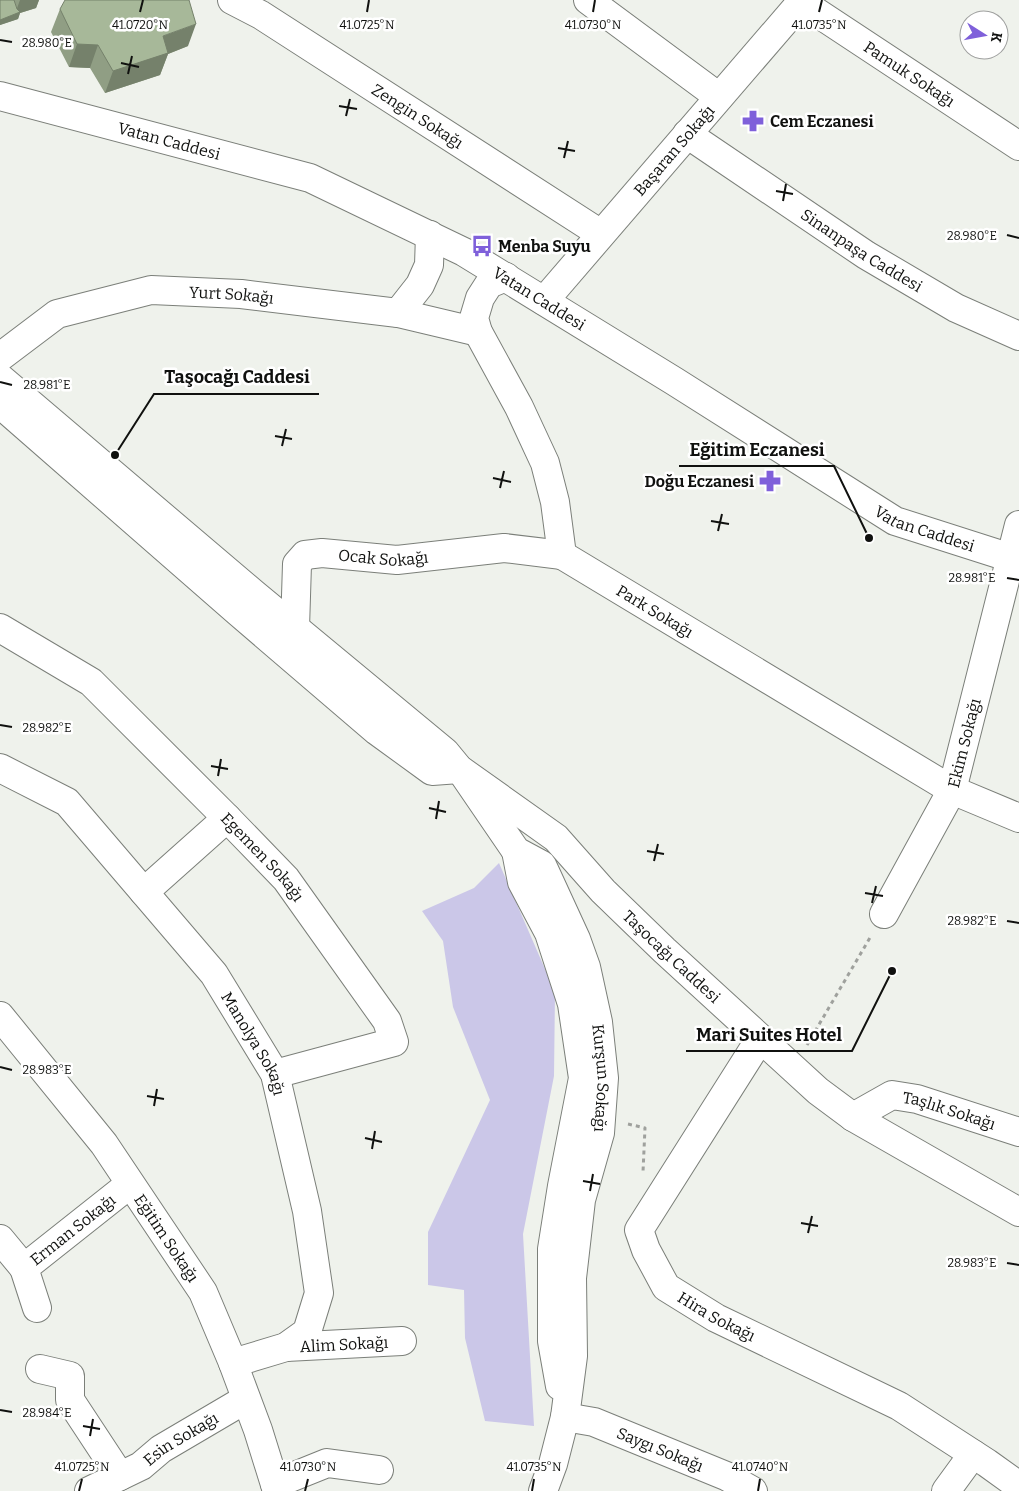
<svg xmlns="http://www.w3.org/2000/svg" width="1019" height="1491" font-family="Bitter,serif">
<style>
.green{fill:#cbc7e8}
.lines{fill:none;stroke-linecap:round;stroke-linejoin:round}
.minor-casing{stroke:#7b7f79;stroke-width:30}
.major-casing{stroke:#7b7f79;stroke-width:30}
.path{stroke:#9fa19d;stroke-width:3;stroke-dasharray:4 4;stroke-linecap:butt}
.minor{stroke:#fff;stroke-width:28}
.major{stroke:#fff;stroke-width:28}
.wall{fill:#909e84}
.shaded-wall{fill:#75816b}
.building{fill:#a7b899;stroke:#75816b}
.ticks{fill:none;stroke:#10110f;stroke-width:2}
.labels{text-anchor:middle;stroke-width:5;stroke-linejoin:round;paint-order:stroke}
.street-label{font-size:16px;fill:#10110f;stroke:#fff}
.poi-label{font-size:16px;font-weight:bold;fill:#10110f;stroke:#fff;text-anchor:start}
.ticks-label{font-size:12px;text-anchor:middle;fill:#10110f;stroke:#fff;stroke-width:5;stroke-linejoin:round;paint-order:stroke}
.leader{fill:none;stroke:#10110f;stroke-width:2}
.callout-dot{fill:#10110f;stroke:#fff;stroke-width:2}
.callout-label{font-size:18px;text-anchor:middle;font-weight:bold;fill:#10110f;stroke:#fff;stroke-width:5;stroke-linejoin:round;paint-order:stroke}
</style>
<rect width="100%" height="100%" fill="#eff2ec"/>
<path class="green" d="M499 863 555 992 554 1076 523 1234 534 1426 485 1421 465 1338 464 1290 428 1285V1232L490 1100 453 1007 443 941 422 911 474 888Z"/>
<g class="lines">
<g class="minor-casing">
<g id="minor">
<path id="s1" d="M232 0 261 15 601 234"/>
<path d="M588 0 719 97"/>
<path id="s2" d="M801 2 1019 146"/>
<path id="s3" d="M0 96 310 178 464 252 674 381 895 521 1011 558 1019 559"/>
<path id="s4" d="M687 134 866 255 956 308 1019 336"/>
<path id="s5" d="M506 277 489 284 480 298 474 318 478 332 519 407 545 463 555 502 562 555 952 790 1019 818"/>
<path id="s6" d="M544 301 803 0"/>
<path d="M398 313 420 285 429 265 430 235"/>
<path id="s7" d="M0 357 57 314 151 290 241 294 398 313 478 332"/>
<path id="s8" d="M0 628 91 682 227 818 286 879 387 1021 394 1042 275 1074"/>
<path id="s9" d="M281 644 295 628 297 564 305 555 322 553 397 560 504 548 562 555"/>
<path id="s10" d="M0 768 67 802 214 974 275 1074 307 1211 319 1293 307 1332 286 1347 233 1363"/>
<path id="s11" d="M462 772 516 851 542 865 576 939 586 967 598 1022 604 1078 600 1133 581 1200 572 1278 573 1356 565 1417 553 1464 543 1491"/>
<path d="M516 851 522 882 549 933 572 1004 583 1078 562 1186 552 1249V1341L560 1386"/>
<path d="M144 892 227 818"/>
<path id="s12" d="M884 914 952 790 1019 525"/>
<path id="s13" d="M0 1016 104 1144 203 1292 233 1363 258 1430 277 1491"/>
<path id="s14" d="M760 1039 639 1230 646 1250 666 1287 716 1318 899 1406 987 1463 1019 1486"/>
<path id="s15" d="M853 1117 892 1095 917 1099 1019 1132"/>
<path d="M0 1239 24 1268"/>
<path id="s16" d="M37 1308 24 1268 130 1184"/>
<path id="s17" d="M286 1347 402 1341"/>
<path d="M40 1369 70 1376V1400L120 1476"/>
<path id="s18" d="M565 1417 594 1422 726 1476 753 1491"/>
<path d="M275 1484 327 1463 379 1470"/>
<path id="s19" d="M89 1491 141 1466 161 1449 246 1399"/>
<path d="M946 1491 973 1454"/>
</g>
</g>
<g class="major-casing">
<g id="major">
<path id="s20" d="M0 378 254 594 445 752 459 769 556 838 603 891 664 950 818 1091 853 1117 1019 1212"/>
<path d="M0 404 238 612 377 731 432 771 459 769"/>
</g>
</g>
<path class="path" d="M807 1045 871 936
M628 1124 645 1128 643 1172"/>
<use href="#minor" class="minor"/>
<use href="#major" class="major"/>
</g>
<path class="wall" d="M0 0H39L36 8 20 13 18 19 0 25Z
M60 9 188 46 168 54 160 75 105 93 90 68 69 67 51 32Z"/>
<path class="shaded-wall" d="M20 0H39L36 8 20 13 18 19 0 25V20L15 14Z
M196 24 188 46 168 54 160 75 105 93 113 71 163 36Z
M77 44 98 45 90 68 69 67Z"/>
<path class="building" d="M0 0H14L17 9 20 12 0 20Z
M65 0H189L196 24 163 36 168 53 113 71 98 45 77 44 60 9Z"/>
<path class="ticks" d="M140 12 143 0M367 12 369 0M593 12 595 0M819 12 822 0M0 40 12 42M121 63 139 67M128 74 132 56M339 106 357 109M346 116 350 99M558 148 575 151M564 158 568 141M776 191 793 194M783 201 786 184M1007 235 1019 238M0 382 12 385M275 436 292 439M282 446 286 429M493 478 511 482M500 488 504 471M711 521 729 524M718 531 722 514M1007 578 1019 580M0 725 12 727M211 766 228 769M218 776 221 759M429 808 446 812M436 819 439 801M647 851 664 854M654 861 658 844M865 893 883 896M872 903 876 886M1007 921 1019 923M0 1067 12 1070M147 1096 164 1099M154 1106 157 1089M365 1138 382 1142M372 1149 375 1131M583 1181 600 1184M590 1191 593 1174M801 1223 818 1226M808 1233 812 1216M1007 1263 1019 1265M0 1410 12 1412M83 1426 100 1429M90 1436 93 1419M79 1491 82 1479M305 1491 308 1479M532 1491 534 1479M758 1491 760 1479"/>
<defs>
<g id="pharmacy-bare" transform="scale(1.725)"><path d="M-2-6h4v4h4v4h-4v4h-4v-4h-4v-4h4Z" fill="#7f60da" stroke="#fff" stroke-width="2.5" paint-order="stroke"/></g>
<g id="bus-bare" transform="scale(1.725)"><path d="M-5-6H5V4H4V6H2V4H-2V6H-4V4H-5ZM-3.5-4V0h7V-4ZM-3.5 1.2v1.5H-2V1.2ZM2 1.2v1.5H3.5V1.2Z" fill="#7f60da" stroke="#fff" stroke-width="2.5" paint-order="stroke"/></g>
</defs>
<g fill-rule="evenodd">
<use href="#pharmacy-bare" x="753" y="121"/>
<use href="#bus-bare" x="482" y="246"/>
<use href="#pharmacy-bare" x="770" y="481"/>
</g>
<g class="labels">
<g class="street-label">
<text dy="6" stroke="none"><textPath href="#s2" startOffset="130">Pamuk Sokağı</textPath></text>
<text dy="6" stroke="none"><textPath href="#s1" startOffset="219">Zengin Sokağı</textPath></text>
<text dy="6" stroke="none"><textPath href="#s3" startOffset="175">Vatan Caddesi</textPath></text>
<text dy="6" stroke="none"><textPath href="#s6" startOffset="199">Başaran Sokağı</textPath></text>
<text dy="6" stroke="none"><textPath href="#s4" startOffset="210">Sinanpaşa Caddesi</textPath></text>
<text dy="6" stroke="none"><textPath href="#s7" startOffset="249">Yurt Sokağı</textPath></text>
<text dy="6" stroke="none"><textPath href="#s3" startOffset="580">Vatan Caddesi</textPath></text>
<text dy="6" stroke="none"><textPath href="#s3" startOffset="1030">Vatan Caddesi</textPath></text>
<text dy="6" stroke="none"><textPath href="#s9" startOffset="176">Ocak Sokağı</textPath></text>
<text dy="6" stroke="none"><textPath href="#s5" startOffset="420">Park Sokağı</textPath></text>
<text dy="6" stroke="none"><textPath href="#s12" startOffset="190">Ekim Sokağı</textPath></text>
<text dy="6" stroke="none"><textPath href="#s8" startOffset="351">Egemen Sokağı</textPath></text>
<text dy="6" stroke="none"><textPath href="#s20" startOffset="888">Taşocağı Caddesi</textPath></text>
<text dy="6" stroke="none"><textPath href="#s10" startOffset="382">Manolya Sokağı</textPath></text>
<text dy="6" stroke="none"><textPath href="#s11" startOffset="349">Kurşun Sokağı</textPath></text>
<text dy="6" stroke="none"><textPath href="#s15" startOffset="104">Taşlık Sokağı</textPath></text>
<text dy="6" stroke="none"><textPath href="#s16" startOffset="104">Erman Sokağı</textPath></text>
<text dy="6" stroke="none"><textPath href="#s13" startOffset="278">Eğitim Sokağı</textPath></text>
<text dy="6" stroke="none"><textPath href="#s14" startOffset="348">Hira Sokağı</textPath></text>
<text dy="6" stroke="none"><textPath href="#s17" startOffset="58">Alim Sokağı</textPath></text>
<text dy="6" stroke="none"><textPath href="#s19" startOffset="106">Esin Sokağı</textPath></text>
<text dy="6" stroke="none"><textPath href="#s18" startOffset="101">Saygı Sokağı</textPath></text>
</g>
<g class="poi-label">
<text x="770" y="127">Cem Eczanesi</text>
<text x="498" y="252">Menba Suyu</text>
<text x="754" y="487" text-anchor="end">Doğu Eczanesi</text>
</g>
</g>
<g class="ticks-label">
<text x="140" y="29">41.0720°N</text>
<text x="367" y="29">41.0725°N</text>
<text x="593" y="29">41.0730°N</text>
<text x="819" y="29">41.0735°N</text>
<text x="47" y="47">28.980°E</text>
<text x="972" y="240">28.980°E</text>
<text x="47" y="389">28.981°E</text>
<text x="972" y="582">28.981°E</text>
<text x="47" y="732">28.982°E</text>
<text x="972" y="925">28.982°E</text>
<text x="47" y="1074">28.983°E</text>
<text x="972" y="1267">28.983°E</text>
<text x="47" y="1417">28.984°E</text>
<text x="82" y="1471">41.0725°N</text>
<text x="308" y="1471">41.0730°N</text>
<text x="534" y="1471">41.0735°N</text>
<text x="760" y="1471">41.0740°N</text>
</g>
<path class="leader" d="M115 455L154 394H319M869 538L834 466H679M892 971L852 1051H686"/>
<g class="callout-dot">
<circle cx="115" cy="455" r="5"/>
<circle cx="869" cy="538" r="5"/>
<circle cx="892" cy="971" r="5"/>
</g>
<g class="callout-label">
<text x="237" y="383">Taşocağı Caddesi</text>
<text x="757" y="456">Eğitim Eczanesi</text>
<text x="769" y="1041">Mari Suites Hotel</text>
</g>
<g transform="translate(984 35) rotate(101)"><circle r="24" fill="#ffffff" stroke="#9fa09f"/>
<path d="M0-4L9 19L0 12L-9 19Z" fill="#7f60da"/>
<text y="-8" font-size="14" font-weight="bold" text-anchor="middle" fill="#10110f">K</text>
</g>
</svg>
